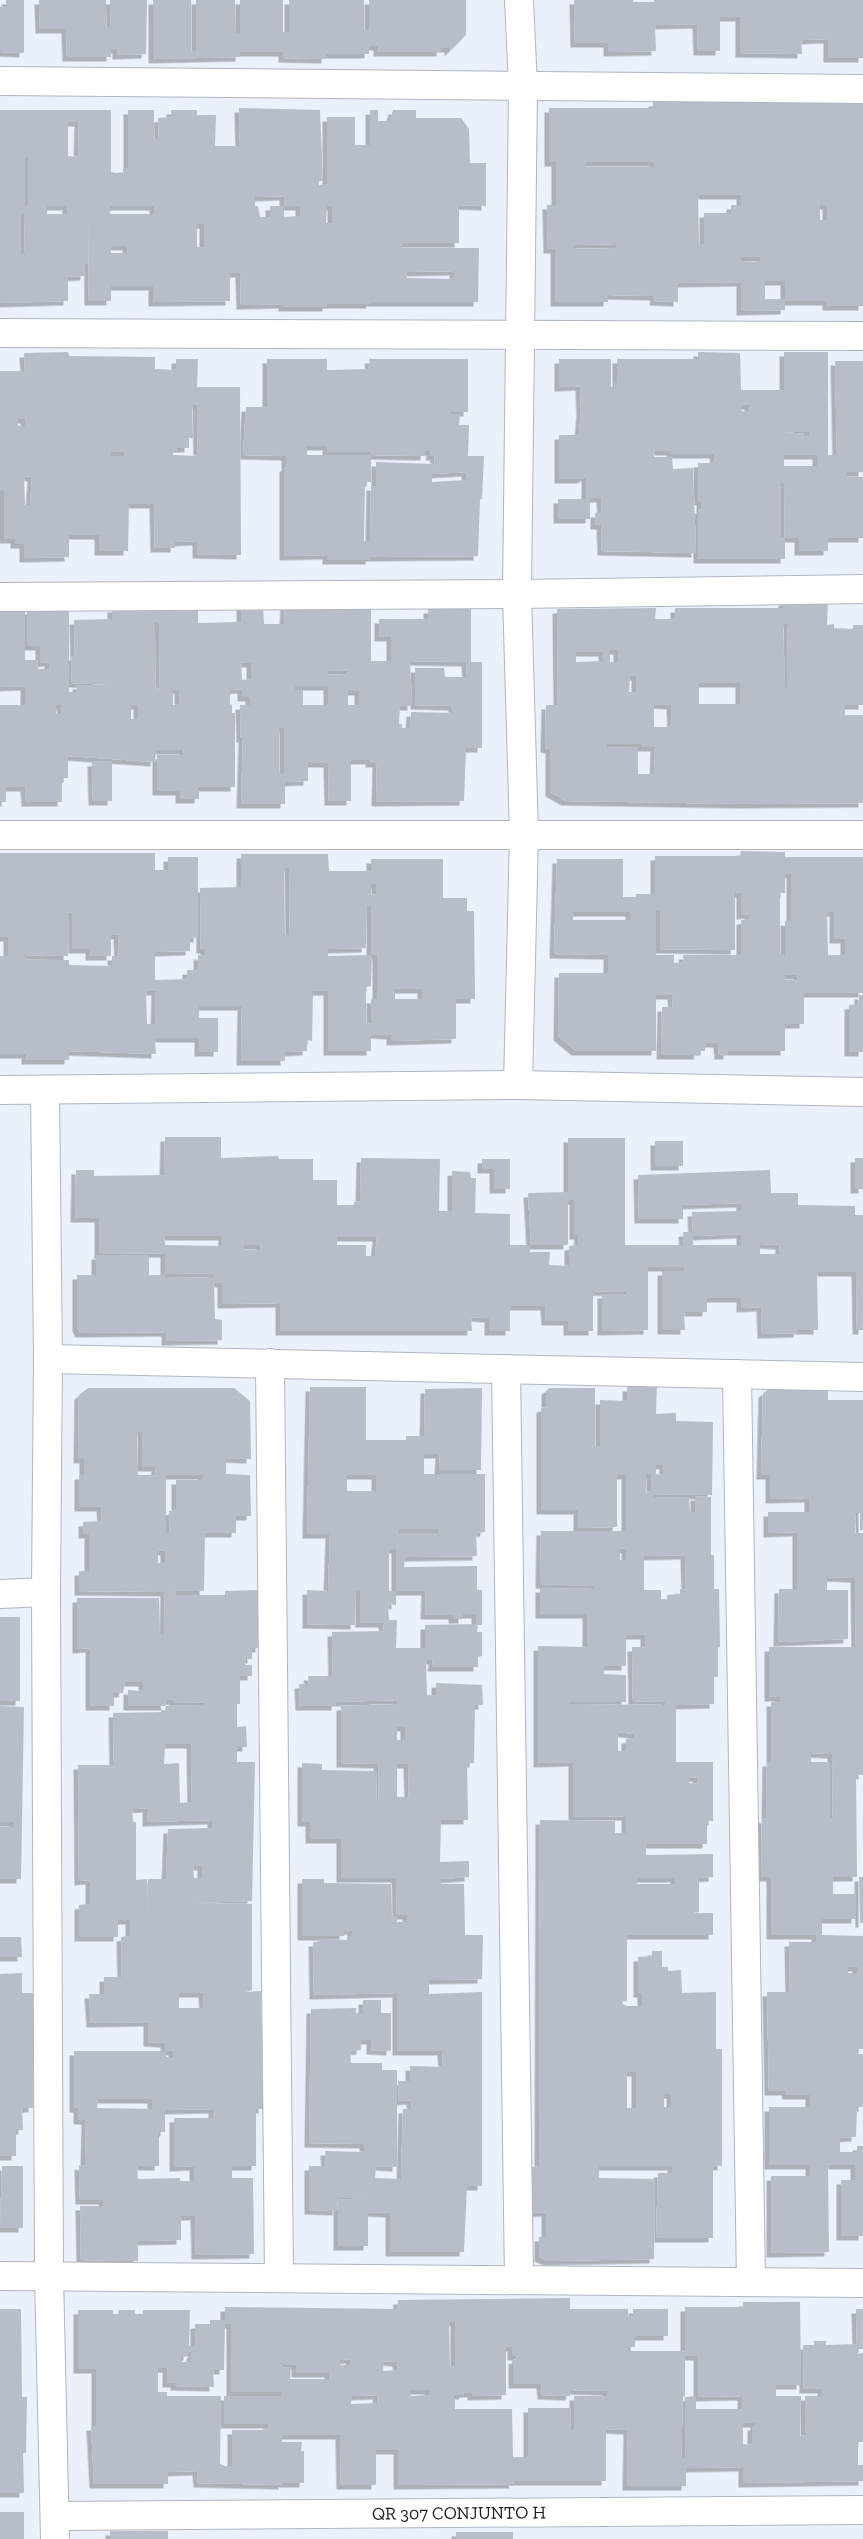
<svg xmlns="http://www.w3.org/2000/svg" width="863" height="2539" font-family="'Zilla Slab',serif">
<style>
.building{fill:#b7bec8;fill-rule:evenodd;filter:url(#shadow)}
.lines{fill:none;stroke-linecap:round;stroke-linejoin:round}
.street-casing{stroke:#afb6c0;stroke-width:30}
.secondary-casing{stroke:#afb6c0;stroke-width:30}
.street{stroke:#fff;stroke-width:28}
.secondary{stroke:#fff;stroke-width:28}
.labels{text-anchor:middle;stroke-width:4;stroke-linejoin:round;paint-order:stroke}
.street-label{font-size:18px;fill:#1b1e21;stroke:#fefefe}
</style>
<defs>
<filter id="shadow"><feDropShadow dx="-4.5" dy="4.5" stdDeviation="0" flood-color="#0004"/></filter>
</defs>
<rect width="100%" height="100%" fill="#eaf1fb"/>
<path class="building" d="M6 0H24V53L0 52V7L6 6Z
M39 0H106V27H111L110 0H147L146 54 117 55V49H111V57H67L66 29H40Z
M153 0H191V51H196V0H235L236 33H240V0H283V32H289V0H364V29H369V0H466V35L449 52V48H441V52H378V46H369V54H326V59L283 58V52H240V57L153 59Z
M574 0H633V2H654V0H863V58H828V39L801 40 802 54 740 53V17H720V51H698L697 24 655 25 656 51 608 52V43H575Z
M742 100 863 101V306H827V301H785V310L741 311V282L678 283V302L654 301 655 296 608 295V302H555V249H548L547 205H556V162H549V108H653V102ZM586 162H654V167H586ZM698 195H741V205H731V213H704V244H699ZM820 205H827V220H820ZM616 244V248L573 249V245ZM741 257H760V262L741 261ZM765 281H785V299H765Z
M239 108 320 110 323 181H319V185L327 184V117H355V145H370V110H378V121H390L393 110H416V118H461L469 129 470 163H486V206L459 205V243H402V248H479L478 302H370L371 304H327V307H283V304L241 305 240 273H230V301L153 302V286H111V301H89L88 206V264L85 263V276L68 277V301L0 303V110H111V172L116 173H123V168H128V110H154V139H159L158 118 171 117V110H197V115H216L215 146H240ZM68 122H79L78 157 68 156ZM25 157H28V206H25ZM284 196V206H300V216L284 217V206H270V217H260L258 206H255V197ZM47 206H67V214H47ZM110 206H154V214H110ZM327 206H332V223H326ZM21 214H24L25 254H21ZM197 224H204V247H197ZM110 246H127L128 253H111ZM454 271V279L407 278V272Z
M68 352 69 356 155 357V369L176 370V359H198L197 387H240L241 555 197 554V541L175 542V548H155L154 504H129L128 551H99V535H69V557L24 558V544H15V539H4V491H0V371H25L24 353ZM192 405H197L198 456 173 455V450L177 451V448H189V438H193ZM18 419H25V426H18ZM111 452H124V456H111ZM24 476 32 477 30 505H25Z
M698 352 740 353 741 390H784V352H828V455H837L835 361H863V472H847V477H863V538H828V551H799V538H785L784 483H779L781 489V537H785V559H698V509H701V501H698V463H715L714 454H671V451H655L654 457H672L673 469 693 468 696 553 602 551 601 525H595V513H602L601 498H590V519H558V499H586V476L582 479H559V435H579L581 411 580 386 559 387V359H611V387H614V383H617V359H698ZM741 405H749L750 411H741ZM784 432H809V437L803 436 804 434ZM784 455H817V466H784Z
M267 359H327V370L370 369 369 359H468V412H450V414H460L459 425H469L468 456H484L482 499H480L478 556 370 557V560H327V555L284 556V467H286V456L243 455 246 407H267ZM307 446H327V452H371L372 455 425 456V451H431L430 456H435L434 464 376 462V486H371L370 541H364L365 482H371V455H307ZM432 468 433 474 466 472V480L432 482Z
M783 601H828L827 625 834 624V628L853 629V625H863V705H845V715H863V803L743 804 566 801 550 792V749L545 748 546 705H558L557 609 656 608 655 619H675V608H783ZM783 624H788L787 687H785ZM610 650H618V662H610ZM576 652H603V661L576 662ZM630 676H636V692H629ZM699 683H740V704H699ZM654 704 671 705 672 727H654ZM607 744H641L642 747H655L654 774H638V747L607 748Z
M285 602H371V661H391V637H379V619H428V609L471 608V662H482V748H466L464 801 376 802 377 763H370V760H351V801H329L328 763H308V781L285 782V804H241L243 738H241L240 705H250V697H242V689L230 690V705L232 704V713H235V787H199V799H180V791H157V755H183L184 750H156L155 762 68 756V778H62V802H26L25 787H6V802H0V705H25V686L0 687V610H25V660H37L38 669H49V662L40 663V646H27V610H69V692H76L77 685H112L72 683 71 665 72 656H75L74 620 112 619V608L198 607V623L241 622V605H263L264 624H284ZM155 623H159L160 689 155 688ZM410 661 466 662 467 677H445L444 668H415V705L453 706 452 713 411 712 410 728H402V724H399L400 706H412ZM241 663H251V679L242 680ZM347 670 348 674 328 675V671ZM295 686H328V705H303V690H295ZM179 689V704L173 705V690ZM348 691H359V705H348ZM56 705H61L62 714H56ZM131 705H138V719H131ZM279 728H284V773H279Z
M112 761V801H93L92 762Z
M741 851 785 852V857H863V993H804V1024H785V1051H728V1055H719L718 1043H705V1051H698L699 1055H661L662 1007H673L672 995H656V1051H576L558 1036 559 973H608V955L554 954 557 859H623V897H636V894H655V856H740ZM785 874H791V922L785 921V955H780V893H785ZM735 893H741V915L749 914V919L741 920V955H683L684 962 674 963V955H656V910H660V949L735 950ZM573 912H630V920H573ZM827 912H834V939H845V955H828ZM785 975H798L797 980H785Z
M0 853H155V870H168V857H198V938L190 937V951L155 952V980L187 979V970H198V955L205 956V949H201L200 888 241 887V854H328L329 871H371V859H443V898H467V911H474L475 999H456V1039L391 1041V1035L375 1034 371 1036V1051H328V991H313L312 1041 307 1040V1051L285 1052V1061H241L242 1006H199V1018H218V1052H199V1038H155L156 1054 69 1051V1060H26V1054H0V956H8V937H0ZM284 868H289L290 935H285ZM371 884H376V894L371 895ZM367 906H371V955L328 956V949L366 948ZM69 913H72V949H90V956H111V935H118L119 956H112V966L69 965V960H25V955L68 956ZM372 955H377V999H371V1024L366 1023V987L371 986ZM395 989H422V999H395ZM146 991H156L155 1024H147Z
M859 995H863V1052H849V1005L859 1004Z
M165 1137H221V1158L278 1156 279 1159H313V1180H337V1205H354V1202L360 1201 361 1158 440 1159 439 1211H452V1171L470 1172 471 1178H476L475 1213 510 1214V1245H530V1252H550L549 1265 569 1266V1246L578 1245 579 1235H574V1200H568V1245H531L528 1193 568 1192V1138H625V1245H684L683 1232H693L692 1212 741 1211V1203L683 1205V1219H639L638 1175 770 1170 771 1193H798V1205L855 1206V1215H863V1330H857L856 1272H817L818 1330H798V1333L762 1334 761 1307 741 1308V1298H707V1312H684L685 1330H662V1271H684V1267H648V1330L602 1331V1294H627L626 1292 593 1291V1331H568V1321H546L545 1306H510V1331H489V1318L471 1317 472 1331H280V1303L222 1304V1283H214L215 1319 222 1320V1340L166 1341V1332L80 1333 77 1327V1275H96V1255H149V1275H165V1278H213V1273L165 1274V1253L99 1254V1218H75L76 1170H94V1176L164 1175ZM741 1234V1245H693V1236ZM164 1236H223L222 1246 165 1245ZM337 1237H377L375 1256H366V1245H337ZM760 1244 780 1245 779 1254H760ZM244 1245H261L260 1250H244Z
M655 1141H683V1166H655Z
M855 1158H863V1189H855Z
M482 1159H510V1189H494V1169H482Z
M633 1381 657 1382 656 1414 676 1413V1421L713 1422 712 1495 654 1494V1498L689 1497 690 1512H695V1496L711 1497V1555H714V1589H719L720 1647 718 1648V1677H714V1704L676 1705V1762H713V1821H707V1844H646V1855L713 1854V1877L699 1878V1912L693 1913H713V1935H627V2001L619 2002 627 2006H642V1993H638V1957L652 1956V1951H662V1967H668V1971L681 1970 682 1993 716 1992V2049H722V2166L713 2165V2238H656L658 2173H672V2166H599V2178L655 2179 654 2259 548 2261 539 2257V2237H546V2212L531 2213V2167L539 2166 540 1820 615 1821V1833H626V1816L573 1817V1762L538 1763V1646L587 1647V1614H540V1588L594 1589V1586L540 1584 541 1531H626V1475H617V1527L578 1528V1510H541V1408L546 1407V1391L549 1388H595V1446H600V1400L627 1401V1387H633ZM656 1465H664L663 1475 656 1474ZM646 1474H651V1491L646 1492ZM620 1548 626 1549V1560H620ZM685 1555 686 1590 680 1589V1594L667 1595V1600L661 1599V1590H644V1556ZM626 1635H645V1647H632L633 1701 665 1702V1705L569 1704V1702H626V1675L604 1674V1666H626ZM618 1732 634 1734V1738L626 1739V1751H618ZM697 1777V1784L689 1783V1778ZM637 1878H675V1884H637ZM627 2072H636V2108H627ZM664 2094H671V2107H664Z
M828 1382V1400H863V1530H860V1513H856L855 1533H863V1775L856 1774 857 1877H833V1894H856V1919H822V1935L863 1936V2049H857V2054H863V2107H857L856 2137 840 2138V2152H857V2146H863V2236H841V2180H855V2165H828L829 2252 771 2253V2176H810V2165H769V2107H810V2095H787L786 2091H769L767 1992H790L789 1942H816V1935H771V1877H762L761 1875 762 1818 766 1819 767 1762H771V1702H780V1697H769V1647H856L855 1578 827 1577V1590H848V1639L778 1642 779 1589H797V1532L768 1533V1512H809V1498L770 1499V1475H761L763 1393 772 1387ZM811 1753 832 1754 833 1820 830 1819V1762H811ZM848 1967H857V1973H848Z
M310 1387H366V1440H406V1436H424L425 1389 482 1388 481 1470H439L440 1454H424V1474H485V1532L476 1533 477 1556 405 1557 404 1567 477 1566V1590H482V1625H477V1632H482V1656L478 1657V1667H432L433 1660H426L427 1695H436V1683L482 1685 483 1705H475L474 1763H467L468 1820H441L440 1862 469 1861V1877L441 1879V1884H464L465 1935H483L482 1979 429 1980V1994L482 1992V2186H467L464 2252H390V2213L368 2212V2246H338V2200L367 2198H338L337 2211 309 2210V2166H326L325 2151 364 2152V2144L309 2143 311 2009 356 2008V2013H363V2000H381V2013H391V2051L371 2050V2040H361V2050L350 2051 351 2063H382V2070H397V2167L376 2166 375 2178 401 2179 403 2109H412L411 2100 399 2101 398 2081H410V2066L443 2067 442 2051H397V1993L314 1995 313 1942H318V1939L347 1940V1936H352V1930L344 1931V1936H302V1879H324V1883L391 1884 392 1917H397V1922H407V1915H397L396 1878H341V1839H310V1822H302V1763L322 1764V1770L377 1771 376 1803 379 1804 378 1764 341 1763V1706L398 1704 397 1700 336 1702V1706H300L299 1684H309L308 1676H333L332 1632 384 1631 383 1623H360V1591H356L355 1625 307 1624V1590L328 1591 330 1534H307ZM347 1475H376V1491H347ZM399 1529H438V1533H399ZM389 1549H396V1591H426L425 1615H453V1619H463V1614H476V1624L425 1625V1648H396L397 1620H389L388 1604 396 1605V1591H389ZM397 1727H405V1740H397ZM397 1764H408L409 1797H397Z
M88 1388H234L250 1401 251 1459 226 1458V1474L250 1475 251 1516H236V1533H205L204 1591H175L176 1595H225V1591L259 1590 260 1648H252V1659H246L245 1665H252V1676H240V1704H237V1727L246 1726 247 1747H237V1762H255L252 1901 189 1903 252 1904V1990L244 1992 261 1991 263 2109H256V2166H232V2178H253L254 2254 196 2255 195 2216H181V2240L138 2241V2261L81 2260 80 2206H103V2200H80L79 2165 85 2166 86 2120H78V2108H74V2051H166V2057H173V2051H166L165 2043 148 2042V2022L91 2023 89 1994H104V1977H122L121 1937 130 1936V1920H118V1937H79V1905L90 1904V1880L79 1881 78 1765H114L113 1713 165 1712 166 1706H128V1690L143 1691V1682H125L123 1693H114V1706H90V1648L77 1649V1598H159L160 1634H164L165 1592 79 1591V1571H89V1534H83V1522L102 1521 101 1507H79V1475H84V1459H78L79 1395ZM137 1432H142V1467H156L155 1475H138ZM166 1475H203V1480H176V1510L169 1511 170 1533H166ZM158 1550 165 1551V1563H158ZM165 1700H173V1703L204 1702V1705L166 1706ZM165 1744H191L192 1802 180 1803 179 1763 164 1764ZM147 1808V1822L212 1820V1828L168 1829 166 1879H148L147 1918V1879L136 1880V1822H133L132 1809ZM193 1866H202V1878H194ZM179 1993H203L204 2008H179ZM98 2099H152V2109L97 2108ZM213 2109V2118H174V2167L194 2166V2181H180V2178L138 2179 137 2166H159V2132H165V2110Z
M0 1617H20V1701H0Z
M0 1706 24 1707 21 1879H0V1827H14V1822H0Z
M859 1877H863V1923H860Z
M0 1937H21L22 1957H0Z
M22 1973V1993H33V2108H22L23 2130H16V2156H0V1974Z
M2 2166H23V2228H0Z
M570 2298V2309H628V2316H633V2309H668V2336H635V2347H628V2351H685V2307H743V2302H800L801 2385H776V2396H801L800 2436 805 2435V2396H822V2389H804L803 2345H814V2341H826V2345L857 2344 856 2309H863V2349H857V2354L863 2353V2442H858V2465H863V2481L743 2483V2467L686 2468V2486H627L628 2430 606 2429V2481H513L514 2484 398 2485V2450H376V2485H341L340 2435H282V2442H302L301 2451H304V2483H283V2485L198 2483 197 2471 168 2472V2484H94L91 2426H96V2369H78V2310H113V2314H118L119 2310H135V2314H143V2310H190L189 2346H195V2324H210V2320H225V2307L397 2309 398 2300ZM449 2322H455V2366H450ZM225 2324H231V2392H282V2396H224V2424H268V2428L264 2430H232V2466H225L220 2464 221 2396H167V2392H158V2368H167V2383H175V2386L214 2387 213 2370H224ZM506 2347H512V2356H517L516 2360 513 2359V2384H541L542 2395 570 2396 571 2390 607 2391V2396H574V2431L571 2430 570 2408H528V2457H513L512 2409H455V2395H464L463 2393H472V2396L506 2395ZM188 2352H194L191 2354V2362H182V2356H188ZM685 2356H698V2397L742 2396V2409H696V2396L685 2397ZM350 2359V2365H340V2360ZM384 2361 397 2362 398 2370 383 2371ZM282 2365H296V2373H329L330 2379H290L291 2367 282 2368ZM411 2390H429V2395L411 2396ZM377 2395 378 2403 351 2404 352 2396ZM683 2396 685 2397V2458H681ZM743 2423H755V2426H752V2445L743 2444Z
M0 2309H21L22 2397H27L26 2453H23L24 2493H0Z
M0 2512H24V2539H0Z
M110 2531H168V2539H110Z
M456 2532H513V2539H456Z"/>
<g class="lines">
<g class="street-casing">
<g id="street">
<path d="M0 81 863 89"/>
<path d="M0 333 863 336"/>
<path d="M0 597 517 594 863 589"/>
<path d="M0 835H863"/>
<path d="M518 1085 524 834 517 594 523 87 519 0"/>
<path d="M45 1090 48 1359 46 1592 49 2275 55 2539"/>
<path d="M48 1359 863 1377"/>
<path d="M270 1363 279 2277"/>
<path d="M506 1369 519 2280"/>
<path d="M737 1374 751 2282"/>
<path d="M0 1594 46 1592"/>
<path d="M0 2276 863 2283"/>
<path id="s1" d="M55 2516 863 2510"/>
</g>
</g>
<g class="secondary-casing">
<path id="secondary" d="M0 1090 518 1085 863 1092"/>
</g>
<use href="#street" class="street"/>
<use href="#secondary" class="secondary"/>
</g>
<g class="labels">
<g class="street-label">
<text dy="6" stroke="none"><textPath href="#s1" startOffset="404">QR 307 CONJUNTO H</textPath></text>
</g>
</g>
</svg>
